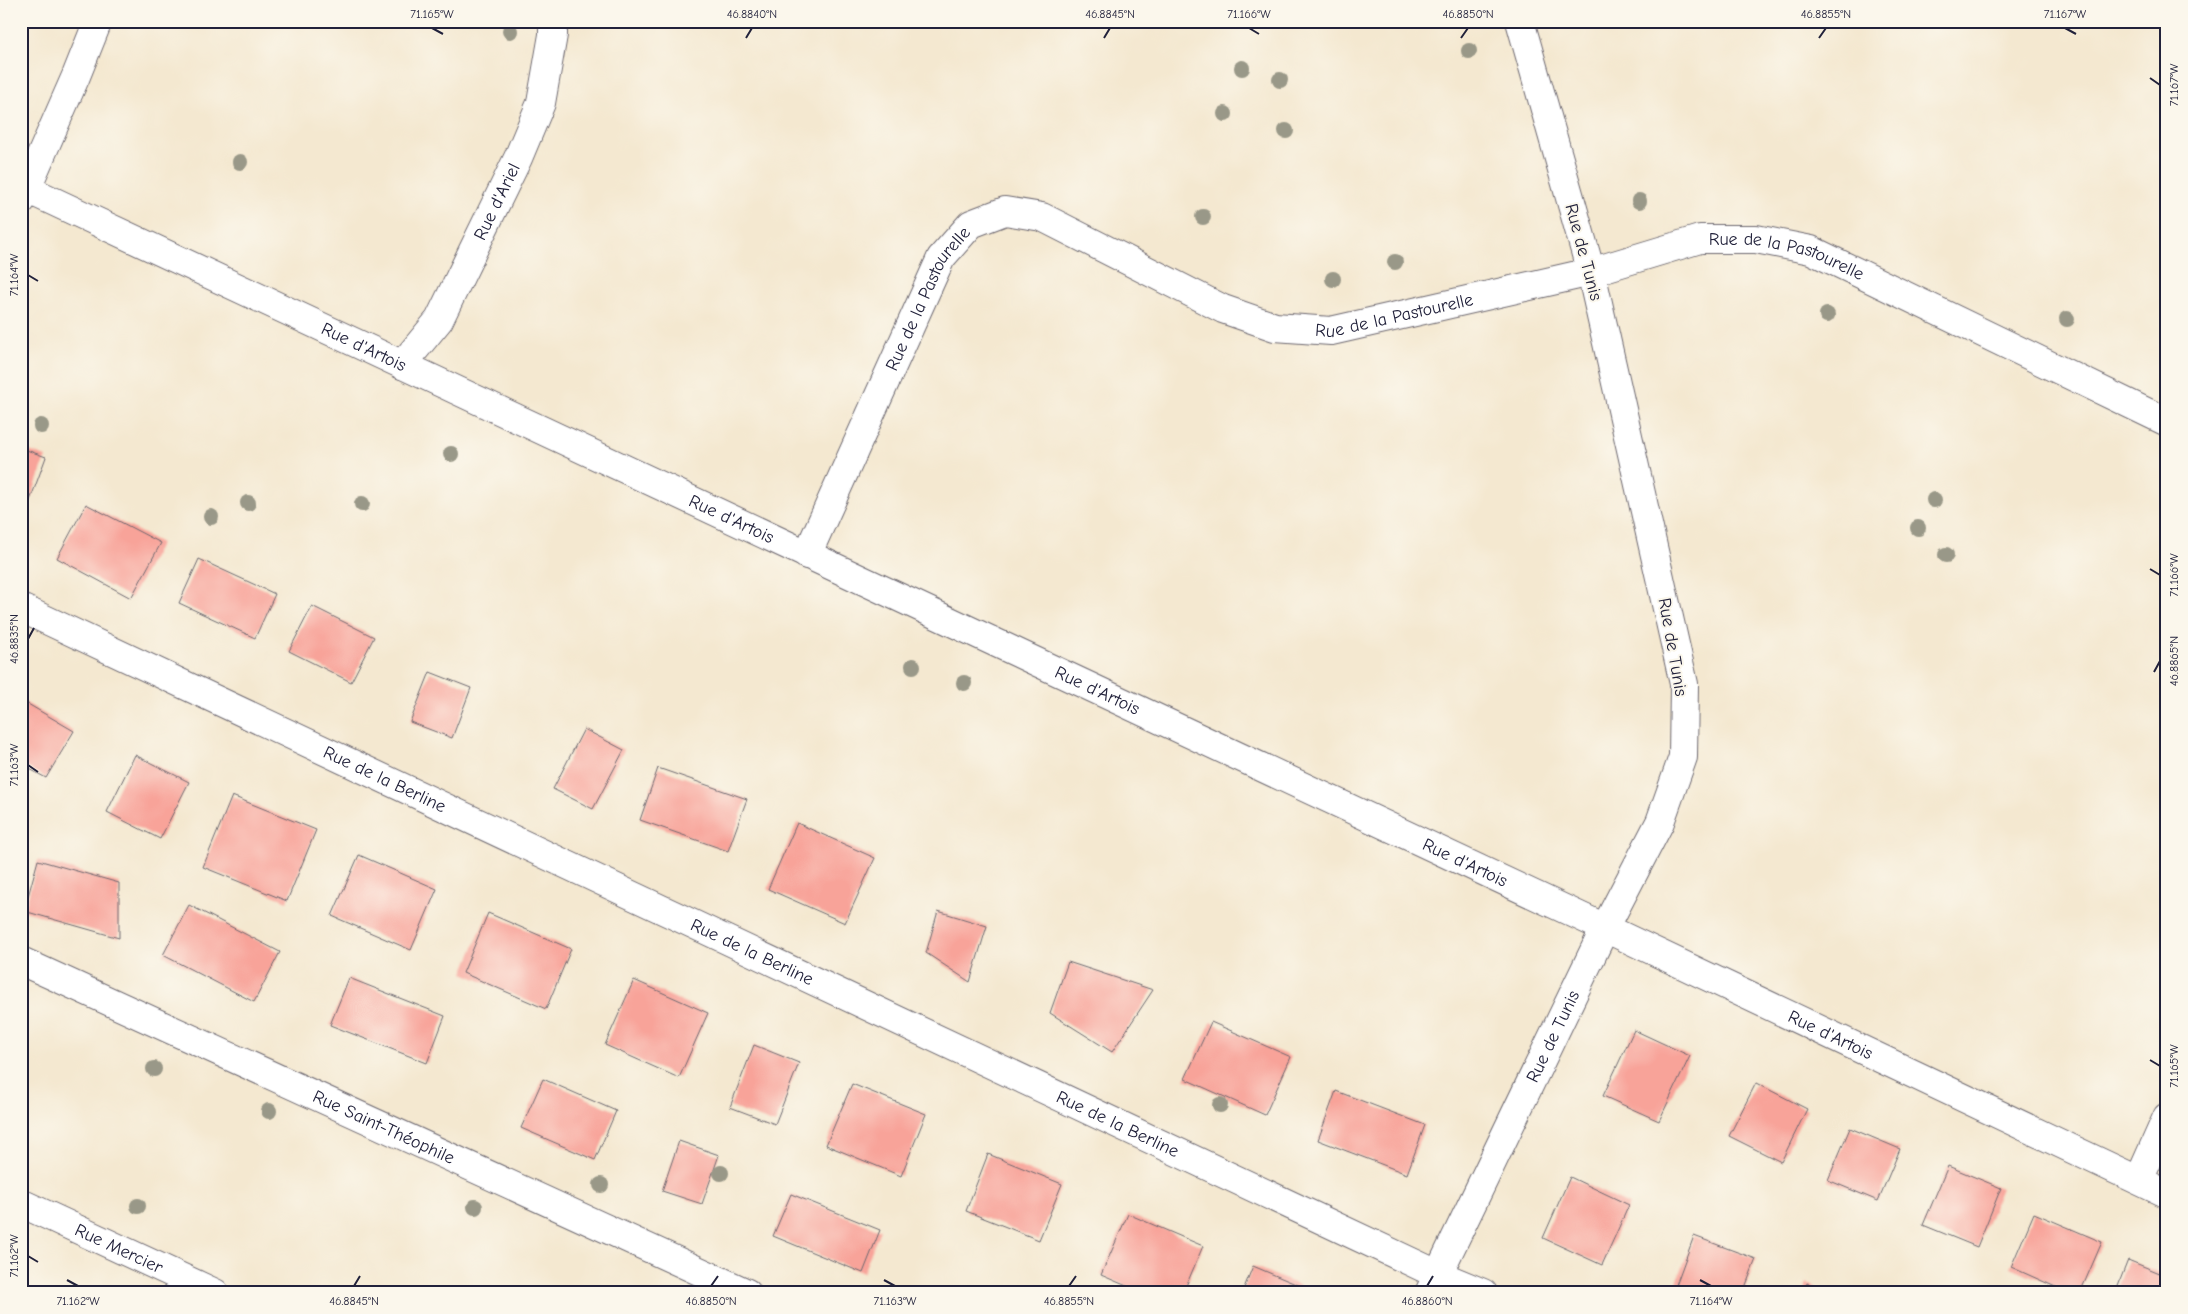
<svg xmlns="http://www.w3.org/2000/svg" width="2188" height="1314" font-family="'Comic Neue',sans-serif">
<style>
.building{fill:#f8a399}
.lines{fill:none;stroke-linecap:round;stroke-linejoin:round}
.street-casing{stroke:#6c676f;stroke-width:30}
.street{stroke:#fff;stroke-width:28}
.tree{fill:#999888}
.ticks{fill:none;stroke:#22223b;stroke-width:2}
.labels{text-anchor:middle;stroke-width:4;stroke-linejoin:round;paint-order:stroke}
.street-label{font-size:18px;fill:#22223b;stroke:#fbf7ec}
.neatline{fill:none;stroke:#22223b;stroke-width:2}
.ticks-label{font-size:12px;text-anchor:middle;fill:#22223b}
</style>
<rect width="100%" height="100%" fill="#fbf7ec"/>
<filter id="ink" filterUnits="userSpaceOnUse"><feTurbulence type="fractalNoise" baseFrequency=".02" numOctaves="2"/><feDisplacementMap in="SourceGraphic" scale="10" xChannelSelector="R" yChannelSelector="G"/><feConvolveMatrix kernelMatrix="1 2 1 2 8 2 1 2 1" color-interpolation-filters="sRGB"/></filter>
<filter id="wash" filterUnits="userSpaceOnUse"><feTurbulence type="fractalNoise" baseFrequency=".0096" numOctaves="4" result="noise"/><feDisplacementMap in="SourceGraphic" scale="20" xChannelSelector="R" yChannelSelector="G"/><feGaussianBlur stdDeviation="1.12" result="paint"/><feColorMatrix in="noise" values="0 0 0 0 0 0 0 0 0 0 0 0 0 0 0 0 0 1.4 0 .05"/><feComposite in="paint" operator="in"/></filter>
<g filter="url(#wash)">
<rect width="100%" height="100%" fill="#f4e8d0"/>
<g id="blocks">
<path class="building" d="M21 448 46 457 21 525Z
M86 504 161 543 131 598 57 558Z
M199 559 275 594 255 638 179 603Z
M312 606 374 637 351 682 289 651Z
M430 672 471 688 452 738 410 722Z
M21 700 74 731 46 778 21 764Z
M584 729 624 750 593 809 553 789Z
M135 755 189 782 160 839 107 812Z
M658 768 747 799 728 851 640 820Z
M232 796 316 830 287 901 203 867Z
M797 823 875 858 845 923 768 889Z
M359 855 437 889 411 950 332 916Z
M38 860 119 883V938L24 911Z
M189 905 280 952 254 1002 163 955Z
M938 911 987 926 970 982 926 953Z
M488 913 571 949 546 1009 463 973Z
M1068 962 1153 990 1112 1052 1050 1013Z
M349 978 445 1016 427 1063 330 1025Z
M634 980 708 1013 679 1078 605 1045Z
M1211 1022 1291 1057 1265 1115 1185 1079Z
M1634 1030 1690 1056 1659 1121 1603 1096Z
M754 1045 799 1063 775 1124 730 1107Z
M543 1079 616 1111 595 1160 521 1128Z
M1756 1083 1807 1109 1781 1162 1729 1136Z
M852 1084 926 1114 901 1176 826 1145Z
M1336 1091 1425 1125 1407 1174 1318 1140Z
M1850 1128 1900 1149 1878 1201 1828 1180Z
M679 1141 719 1155 702 1204 662 1191Z
M988 1154 1062 1184 1039 1240 966 1211Z
M1948 1166 2001 1188 1977 1247 1923 1225Z
M1570 1177 1629 1205 1602 1265 1543 1238Z
M791 1194 880 1230 863 1273 773 1236Z
M2034 1213 2102 1242 2080 1293H2069L2011 1267Z
M1128 1214 1203 1246 1183 1293H1143L1101 1275Z
M1694 1236 1756 1259 1743 1293H1673Z
M2128 1260 2167 1276V1293H2115Z
M1253 1266 1317 1293H1242Z
M1807 1283 1826 1293H1803Z"/>
</g>
</g>
<g filter="url(#ink)">
<use href="#blocks" fill-opacity="0" stroke="#6c676f" stroke-width="1"/>
<g class="lines">
<g class="street-casing">
<g id="street">
<path id="s1" d="M27 189 1605 928 2167 1194"/>
<path d="M21 201 76 76 98 21"/>
<path id="s2" d="M402 365 439 320 518 158 541 103 553 35V21"/>
<path id="s3" d="M807 555 941 258 971 224 1005 211 1042 217 1223 309 1275 327 1331 331 1591 272 1700 239H1756L1811 250 2167 422"/>
<path id="s4" d="M21 608 1437 1274 1483 1293"/>
<path id="s5" d="M21 961 747 1293"/>
<path d="M2139 1180 2167 1117"/>
<path id="s6" d="M21 1203 215 1293"/>
<path id="s7" d="M1429 1293 1605 928 1660 822 1683 757 1684 684 1591 272 1520 21"/>
</g>
</g>
<use href="#street" class="street"/>
</g>
<g class="tree">
<circle cx="510" cy="31" r="8"/>
<circle cx="1469" cy="51" r="8"/>
<circle cx="1242" cy="68" r="8"/>
<circle cx="1280" cy="80" r="8"/>
<circle cx="1225" cy="114" r="8"/>
<circle cx="1286" cy="131" r="8"/>
<circle cx="240" cy="162" r="8"/>
<circle cx="1639" cy="201" r="8"/>
<circle cx="1203" cy="217" r="8"/>
<circle cx="1395" cy="262" r="8"/>
<circle cx="1333" cy="279" r="8"/>
<circle cx="1827" cy="315" r="8"/>
<circle cx="2067" cy="319" r="8"/>
<circle cx="41" cy="426" r="8"/>
<circle cx="451" cy="454" r="8"/>
<circle cx="1934" cy="500" r="8"/>
<circle cx="248" cy="503" r="8"/>
<circle cx="362" cy="504" r="8"/>
<circle cx="211" cy="517" r="8"/>
<circle cx="1918" cy="528" r="8"/>
<circle cx="1946" cy="555" r="8"/>
<circle cx="913" cy="666" r="8"/>
<circle cx="964" cy="683" r="8"/>
<circle cx="154" cy="1069" r="8"/>
<circle cx="1220" cy="1105" r="8"/>
<circle cx="269" cy="1111" r="8"/>
<circle cx="721" cy="1173" r="8"/>
<circle cx="601" cy="1185" r="8"/>
<circle cx="138" cy="1206" r="8"/>
<circle cx="475" cy="1207" r="8"/>
</g>
</g>
<path class="ticks" d="M432 28 443 34M1249 28 1259 34M2065 28 2076 34M746 38 752 28M1104 38 1110 28M1461 38 1468 28M1819 38 1826 28M2150 78 2160 85M28 275 38 281M2150 569 2160 575M28 639 34 628M2154 672 2160 661M28 765 38 772M2150 1060 2160 1066M28 1256 38 1262M67 1280 78 1286M884 1280 895 1286M1700 1280 1711 1286M354 1286 360 1276M711 1286 718 1276M1069 1286 1076 1276M1427 1286 1433 1276"/>
<g class="labels">
<g class="street-label">
<text dy="6" stroke="none"><textPath href="#s2" startOffset="190">Rue d'Ariel</textPath></text>
<text transform="translate(1584 252) rotate(75)" y="6">Rue de Tunis</text>
<text dy="6" stroke="none"><textPath href="#s3" startOffset="1229">Rue de la Pastourelle</textPath></text>
<text dy="6" stroke="none"><textPath href="#s3" startOffset="284">Rue de la Pastourelle</textPath></text>
<text dy="6" stroke="none"><textPath href="#s3" startOffset="824">Rue de la Pastourelle</textPath></text>
<text dy="6" stroke="none"><textPath href="#s1" startOffset="372">Rue d'Artois</textPath></text>
<text dy="6" stroke="none"><textPath href="#s1" startOffset="778">Rue d'Artois</textPath></text>
<text transform="translate(1673 647) rotate(80)" y="6">Rue de Tunis</text>
<text dy="6" stroke="none"><textPath href="#s1" startOffset="1182">Rue d'Artois</textPath></text>
<text dy="6" stroke="none"><textPath href="#s4" startOffset="402">Rue de la Berline</textPath></text>
<text dy="6" stroke="none"><textPath href="#s1" startOffset="1588">Rue d'Artois</textPath></text>
<text dy="6" stroke="none"><textPath href="#s4" startOffset="808">Rue de la Berline</textPath></text>
<text dy="6" stroke="none"><textPath href="#s1" startOffset="1992">Rue d'Artois</textPath></text>
<text dy="6" stroke="none"><textPath href="#s7" startOffset="285">Rue de Tunis</textPath></text>
<text dy="6" stroke="none"><textPath href="#s4" startOffset="1212">Rue de la Berline</textPath></text>
<text dy="6" stroke="none"><textPath href="#s5" startOffset="399">Rue Saint-Théophile</textPath></text>
<text dy="6" stroke="none"><textPath href="#s6" startOffset="108">Rue Mercier</textPath></text>
</g>
</g>
<rect width="2188" height="1314" fill="none" stroke="#fbf7ec" stroke-width="55"/>
<rect x="28" y="28" width="2132" height="1258" class="neatline"/>
<g class="ticks-label">
<text x="432" y="18">71.165°W</text>
<text x="752" y="18">46.8840°N</text>
<text x="1110" y="18">46.8845°N</text>
<text x="1249" y="18">71.166°W</text>
<text x="1468" y="18">46.8850°N</text>
<text x="1826" y="18">46.8855°N</text>
<text x="2065" y="18">71.167°W</text>
<text transform="translate(2174 85) rotate(-90)" y="4">71.167°W</text>
<text transform="translate(14 275) rotate(-90)" y="4">71.164°W</text>
<text transform="translate(2174 575) rotate(-90)" y="4">71.166°W</text>
<text transform="translate(14 639) rotate(-90)" y="4">46.8835°N</text>
<text transform="translate(2174 661) rotate(-90)" y="4">46.8865°N</text>
<text transform="translate(14 765) rotate(-90)" y="4">71.163°W</text>
<text transform="translate(2174 1066) rotate(-90)" y="4">71.165°W</text>
<text transform="translate(14 1256) rotate(-90)" y="4">71.162°W</text>
<text x="78" y="1305">71.162°W</text>
<text x="354" y="1305">46.8845°N</text>
<text x="711" y="1305">46.8850°N</text>
<text x="895" y="1305">71.163°W</text>
<text x="1069" y="1305">46.8855°N</text>
<text x="1427" y="1305">46.8860°N</text>
<text x="1711" y="1305">71.164°W</text>
</g>
</svg>
